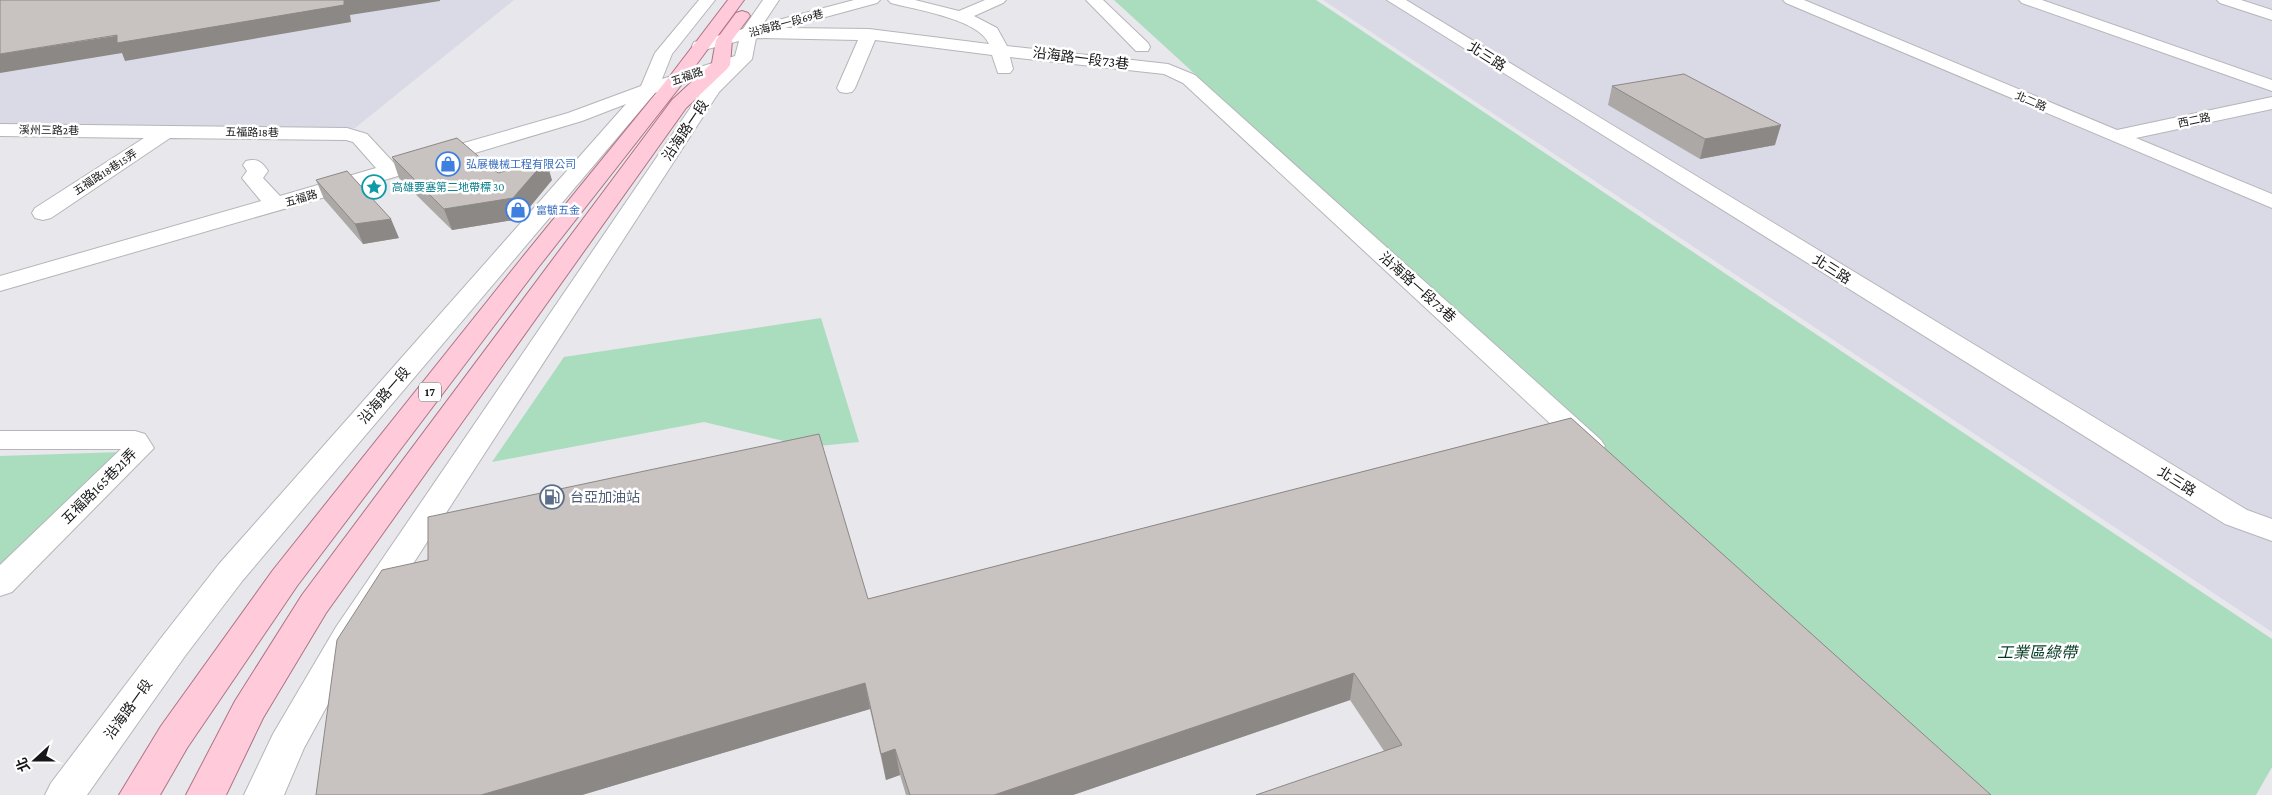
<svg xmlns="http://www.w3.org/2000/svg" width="2272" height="795" font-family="'Crimson Pro','Noto Sans TC',serif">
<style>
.built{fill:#dadae7}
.green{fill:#aadcbe}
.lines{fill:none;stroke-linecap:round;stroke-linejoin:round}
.minor-casing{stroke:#b5b5ba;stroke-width:2}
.major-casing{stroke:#ae7486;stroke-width:2}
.minor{fill:#fff;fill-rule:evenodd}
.major{fill:#ffcada;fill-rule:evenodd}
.wall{fill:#aca8a5}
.shaded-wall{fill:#8c8886}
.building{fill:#c8c3c0;stroke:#8c8886}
.labels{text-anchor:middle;stroke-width:5;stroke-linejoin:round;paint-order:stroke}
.far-street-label{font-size:11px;fill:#171719;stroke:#fff}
.far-shop-label{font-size:11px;fill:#366cbe;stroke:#fff;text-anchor:start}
.far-culture-label{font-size:11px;fill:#0d838f;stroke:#fff;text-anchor:start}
.shield{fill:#fff;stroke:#5d5d5e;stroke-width:1}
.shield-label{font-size:12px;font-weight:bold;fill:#171719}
.street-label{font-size:14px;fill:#171719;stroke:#fff}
.service-label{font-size:14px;fill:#4e5e75;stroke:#fff;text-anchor:start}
.near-park-label{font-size:16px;font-style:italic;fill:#053a22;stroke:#fff}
</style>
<rect width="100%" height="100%" fill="#e7e7ec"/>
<path class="built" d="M0 0H514L355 128 0 124Z
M1323 0H2272V632Z"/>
<path class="green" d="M1114 0H1316L2272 639V767L2256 795H1984Z
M821 318 859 442 809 447 704 422 492 462 564 357Z
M122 452 0 573V456Z"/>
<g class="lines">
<g class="minor-casing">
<path id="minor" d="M699 0H715L672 54 662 79 735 56 739 41 700 51 694 50 692 46 694 42 743 29 763 0H779L763 24 854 0H880L877 3 785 28 869 29 989 44C979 19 916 10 891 3L888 0H915L959 11 985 0H1006L1003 3 974 16 997 28 1007 46 1168 64 1195 75 1601 440 1605 446 1601 452 1591 455 1581 452 1183 83 1164 74 1010 57 1013 69 1010 73H998L992 55 875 40 855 88 852 92 846 93 840 92 837 88 858 40 756 38 752 59 719 92 361 644 304 748 284 795H244L273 734 336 627 706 85 719 72 655 93 243 580 185 656 87 795H45L51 783 161 638 219 564 626 104 582 121 398 176 0 291V276L261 201 242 178 247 171 243 165 246 161C257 158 262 162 268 171L263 178 280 196 376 168 353 142 346 140 170 138 51 218 43 220 35 218 32 213 35 208 144 138 0 136V124L347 128 367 134 394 163 568 113 641 86 655 53Z
M1086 0H1103L1148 43 1150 47 1148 51H1136Z
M1387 0H1406L2247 510 2272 519V541L2225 524Z
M1783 0H1804L2117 130 2272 97V109L2136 138 2272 194V208L1786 3Z
M2019 0H2042L2272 80V91L2022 3Z
M2217 0H2241L2272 10V20L2220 3Z
M0 431H135L145 434 154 448 12 592 0 596V565L121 449H0Z"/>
</g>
<g class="major-casing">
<path id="major" d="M728 0H744L682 84 537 269 297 586 187 748 160 795H119L161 726 273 570 521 259 670 76Z
M742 11 748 13 750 16 732 40 730 65 727 69 686 108 326 613 263 718 226 795H186L235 701 302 595 672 100 712 63 716 40 736 13Z"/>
</g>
<use href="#minor" class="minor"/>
<use href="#major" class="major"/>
</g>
<path class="wall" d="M1612 86 1775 145 1700 159 1608 105Z
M392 157 498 173 552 180 520 219 452 230 399 178Z
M316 180 399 238 363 244 324 199Z
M1571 418 1991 795 1384 751 1350 700 1073 795H906L900 775 886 780 870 709 582 795H316L868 599Z"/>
<path class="shaded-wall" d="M344 0H440V1L350 15 351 22 125 61 122 53 0 73V54Z
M1781 125 1775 145 1700 159 1705 139Z
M546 160 552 180 520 219 452 230 444 209Z
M391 219 399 238 363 244 355 224Z
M1354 673 1350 700 1073 795H994Z
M865 683 870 709 582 795H481Z
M895 749 900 775 886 780 881 754Z"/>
<path class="building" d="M0 0H344V5L117 43V35L0 54Z
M1684 74 1781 125 1705 139 1612 86Z
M457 138 498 173 546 160 513 198 444 209 392 157Z
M347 171 391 219 355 224 316 180Z
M1571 418 1991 795H1256L1402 745 1354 673 994 795H910L895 749 881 754 865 683 481 795H316L337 640 382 570 428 560V517L819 434 868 599Z"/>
<defs>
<g id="shop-ring" transform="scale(1.25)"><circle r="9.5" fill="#fff" stroke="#3f7fe0" stroke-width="1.5"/><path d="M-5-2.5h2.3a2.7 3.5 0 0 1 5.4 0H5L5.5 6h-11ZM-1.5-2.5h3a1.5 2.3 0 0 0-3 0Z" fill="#3f7fe0"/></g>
<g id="sight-ring" transform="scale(1.25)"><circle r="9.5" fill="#fff" stroke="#0f9aa8" stroke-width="1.5"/><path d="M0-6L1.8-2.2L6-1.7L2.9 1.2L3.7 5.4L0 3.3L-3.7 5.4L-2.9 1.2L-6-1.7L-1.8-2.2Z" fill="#0f9aa8"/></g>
<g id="fuel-ring" transform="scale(1.25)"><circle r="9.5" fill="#fff" stroke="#5c6f8a" stroke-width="1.5"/><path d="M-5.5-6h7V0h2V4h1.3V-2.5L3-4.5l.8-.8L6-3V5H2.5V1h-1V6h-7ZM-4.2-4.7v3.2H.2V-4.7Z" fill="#5c6f8a"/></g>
</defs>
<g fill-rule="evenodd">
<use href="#shop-ring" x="448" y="164"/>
<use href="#sight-ring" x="374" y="187"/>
<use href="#shop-ring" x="518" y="210"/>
<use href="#fuel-ring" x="552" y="497"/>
</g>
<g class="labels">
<g class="far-street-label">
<text transform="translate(786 23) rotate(-15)" y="4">沿海路一段69巷</text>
<text transform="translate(687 76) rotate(-19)" y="4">五福路</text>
<text transform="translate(2031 101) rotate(23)" y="4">北二路</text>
<text transform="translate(2194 120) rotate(-12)" y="4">西二路</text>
<text transform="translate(49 130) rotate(1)" y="4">溪州三路2巷</text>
<text transform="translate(252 132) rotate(1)" y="4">五福路18巷</text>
<text transform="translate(105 172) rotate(-33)" y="4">五福路18巷15弄</text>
<text transform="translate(301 198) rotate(-16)" y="4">五福路</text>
</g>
<g class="far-shop-label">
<text x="466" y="168">弘展機械工程有限公司</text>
<text x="536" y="214">富毓五金</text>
</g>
<g class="far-culture-label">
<text x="392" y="191">高雄要塞第二地帶標 30</text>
</g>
<rect class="shield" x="419" y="382.5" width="22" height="19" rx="4"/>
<g class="shield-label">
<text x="430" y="396">17</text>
</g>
<g class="street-label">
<text transform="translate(1487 56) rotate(32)" y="5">北三路</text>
<text transform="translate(1081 58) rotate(7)" y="5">沿海路一段73巷</text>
<text transform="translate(685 130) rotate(-56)" y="5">沿海路一段</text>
<text transform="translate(1832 269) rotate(32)" y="5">北三路</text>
<text transform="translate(1418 287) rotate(42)" y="5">沿海路一段73巷</text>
<text transform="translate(384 395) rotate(-49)" y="5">沿海路一段</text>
<text transform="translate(2177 481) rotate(32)" y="5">北三路</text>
<text transform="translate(99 486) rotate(-45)" y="5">五福路165巷21弄</text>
<text transform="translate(128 709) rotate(-54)" y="5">沿海路一段</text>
</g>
<g class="service-label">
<text x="570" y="502">台亞加油站</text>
</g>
<g class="near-park-label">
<text x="2037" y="658">工業區綠帶</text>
</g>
</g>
<g transform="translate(35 760) rotate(249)" stroke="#ffffff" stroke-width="4" paint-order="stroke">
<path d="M0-4L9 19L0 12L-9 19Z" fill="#171719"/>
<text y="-8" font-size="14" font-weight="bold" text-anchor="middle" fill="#171719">北</text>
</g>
</svg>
